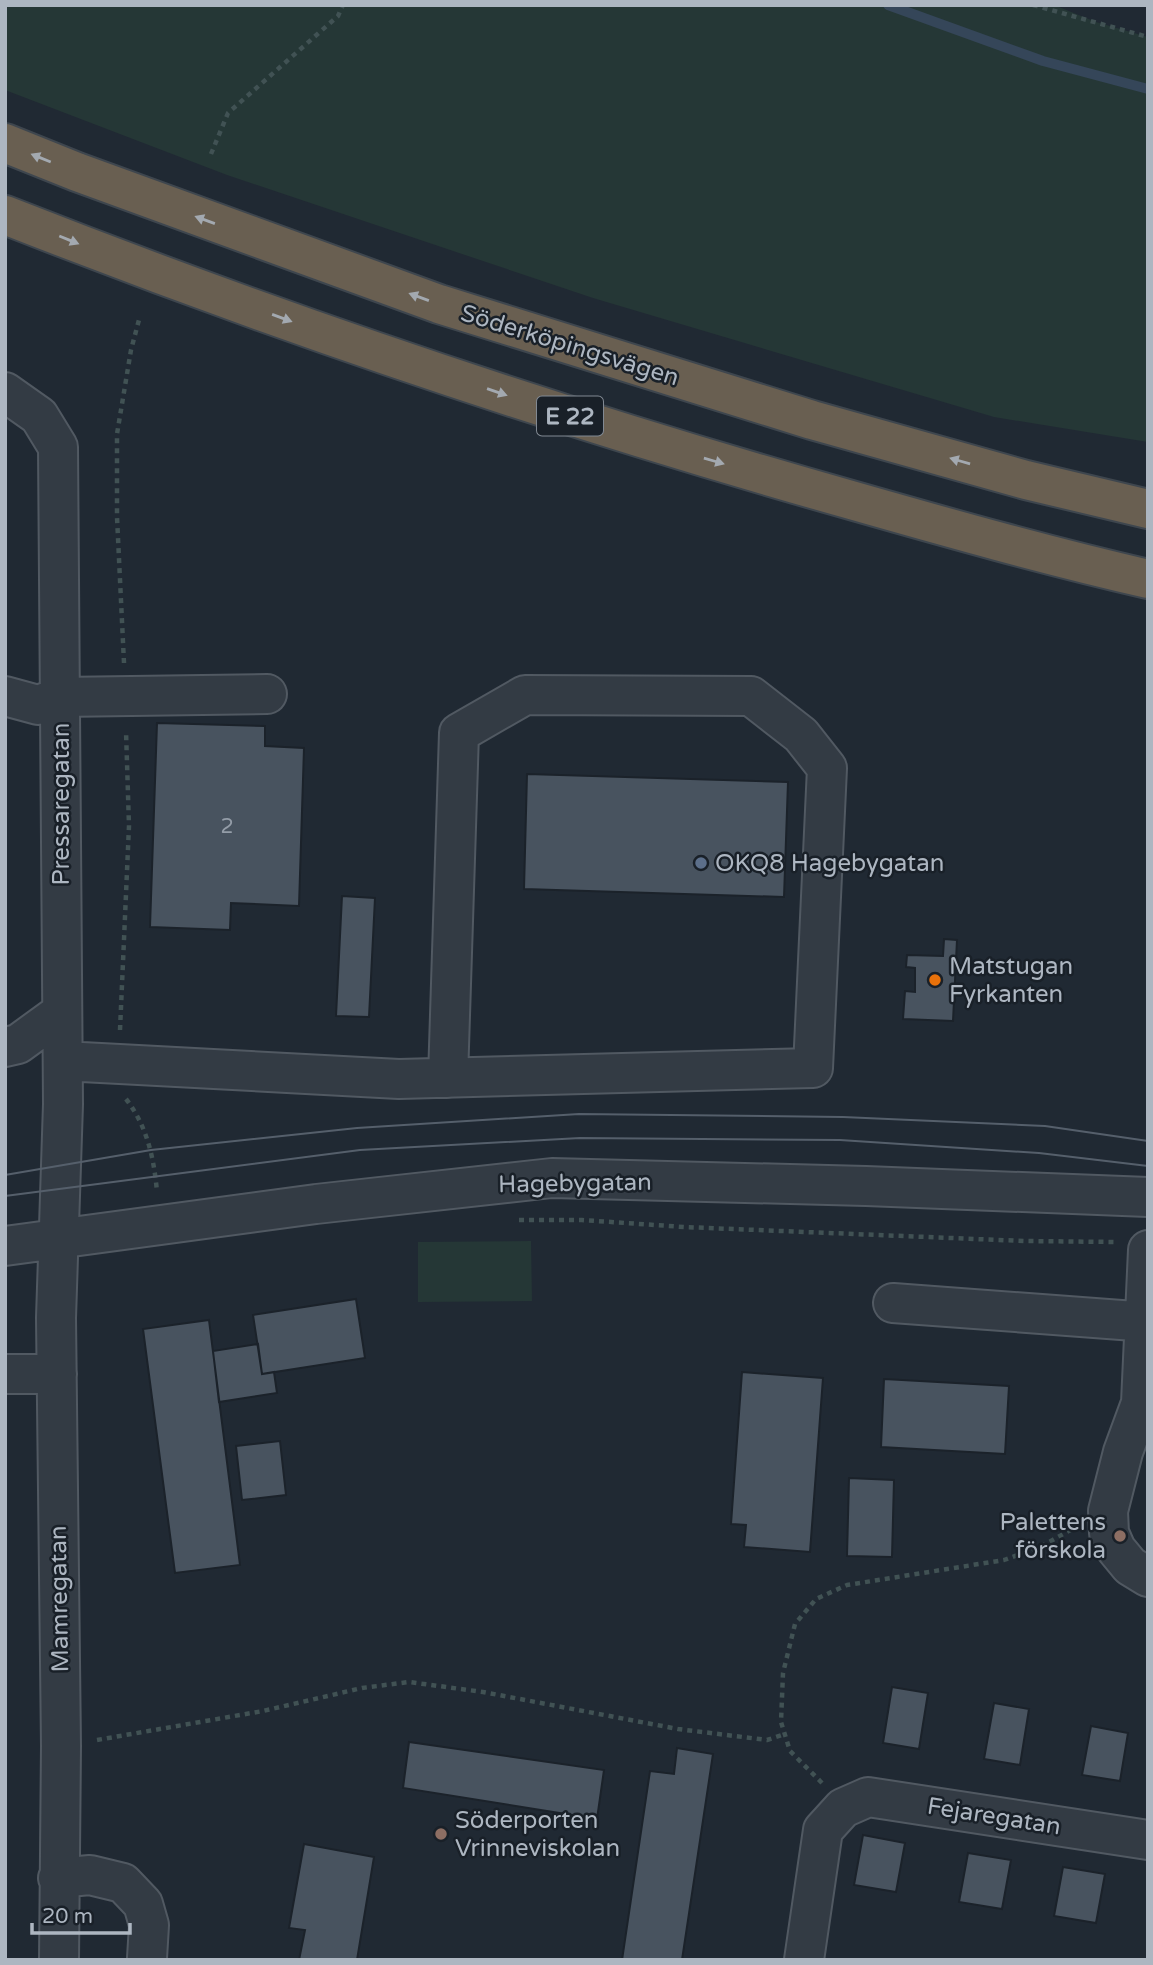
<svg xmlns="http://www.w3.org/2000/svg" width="1153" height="1965" font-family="'Varela Round',sans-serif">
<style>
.green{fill:#253736}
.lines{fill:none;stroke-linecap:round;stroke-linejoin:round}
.stream{stroke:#354659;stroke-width:10}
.building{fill:#48535f;stroke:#1b222a;stroke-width:2}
.minor-casing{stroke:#515962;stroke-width:42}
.highway-casing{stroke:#3e464e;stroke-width:42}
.path{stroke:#415254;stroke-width:4.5;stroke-dasharray:5 5;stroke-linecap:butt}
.minor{stroke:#333b44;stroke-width:38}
.highway{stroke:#695f51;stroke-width:38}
.tram{stroke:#555f6b;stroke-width:2}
.oneway{fill:#a3a9b0}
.service-dot{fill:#5c6f8a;stroke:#192028;stroke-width:2.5}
.food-dot{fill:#e8710a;stroke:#192028;stroke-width:2.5}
.education-dot{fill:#8d6e63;stroke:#192028;stroke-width:2.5}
.labels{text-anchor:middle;stroke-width:5;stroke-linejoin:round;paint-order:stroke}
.number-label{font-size:21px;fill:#949da8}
.shield{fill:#192028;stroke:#818993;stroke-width:2}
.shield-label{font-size:23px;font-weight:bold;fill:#adb6c1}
.street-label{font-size:24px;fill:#adb6c1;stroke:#192028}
.poi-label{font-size:24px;fill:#adb6c1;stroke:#192028;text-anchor:start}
</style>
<rect width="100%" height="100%" fill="#202933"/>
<path class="green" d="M5 5H1054L1096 22 1148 37V442L994 417 593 298 227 175 5 90Z
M531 1241 532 1301 418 1302V1242Z"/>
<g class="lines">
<path class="stream" d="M888 5 1043 61 1148 89"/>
</g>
<path class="building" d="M157 723 265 726V746L304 748 299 906 231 903 230 930 150 927Z
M527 774 788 782 784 897 524 889Z
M342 896 375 898 369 1017 336 1016Z
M944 939 957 940 953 1021 903 1019 905 991 915 992V968L906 967 907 955 943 956Z
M356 1299 365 1358 262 1374 253 1315Z
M209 1320 240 1565 175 1573 143 1329Z
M258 1344 262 1374 274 1372 277 1393 219 1402 213 1351Z
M742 1372 823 1378 810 1552 744 1547 746 1525 731 1524Z
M884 1379 1009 1386 1005 1454 881 1447Z
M280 1441 286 1495 242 1500 236 1446Z
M849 1478 894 1480 892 1557 847 1556Z
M892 1687 928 1693 919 1749 883 1743Z
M994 1703 1029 1709 1020 1765 984 1759Z
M1091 1726 1128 1733 1120 1781 1082 1775Z
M409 1742 604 1770 597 1819 403 1788Z
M677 1748 713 1754 682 1960H622L650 1771 674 1774Z
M863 1835 905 1843 896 1892 854 1885Z
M304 1844 374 1857 357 1960H299L305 1930 289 1928Z
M968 1853 1011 1860 1002 1909 959 1902Z
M1063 1867 1105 1874 1096 1923 1054 1916Z"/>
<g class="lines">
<g class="minor-casing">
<path id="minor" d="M5 392 39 416 58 447 63 1104 56 1318 61 1746 59 1960
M5 696 38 705 60 697 267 694
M5 1047 18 1044 62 1012
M63 1061 399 1079 813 1068 827 768 801 735 751 696 525 695 459 733 448 1078
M5 1246 316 1204 552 1178 866 1186 1148 1197
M1148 1250 1141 1403 1123 1452 1108 1511 1109 1533 1116 1549 1130 1566 1148 1577
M893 1303 1148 1322
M5 1374H57
M58 1878 90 1875 123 1883 143 1904 149 1925 147 1958
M804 1960 823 1830 843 1808 868 1797 1148 1840"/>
</g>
<g class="highway-casing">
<path id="highway" d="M5 143 77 172 439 304 812 420 1026 480 1148 509
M5 215C282 324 564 419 851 500 949 528 1048 556 1148 579"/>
</g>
<path class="path" d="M1033 5 1148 37
M211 154 228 113 338 16 343 5
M124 663 117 517V434L131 350 140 316
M120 1030 129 826 126 731
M126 1099C147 1126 154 1158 157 1192
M519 1220H582L684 1227 1024 1241 1116 1242
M97 1740 263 1711 362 1688 409 1682 483 1692 678 1729 767 1740 785 1734
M822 1783 790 1751 781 1722 783 1673 795 1624 816 1599 847 1585 1004 1560 1042 1546 1074 1528"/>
<use href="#minor" class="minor"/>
<use href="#highway" class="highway"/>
<path class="tram" d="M5 1175 151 1150 357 1128 579 1114 843 1117 1045 1126 1148 1141
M5 1196 360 1150 580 1138 840 1140 1039 1153 1148 1166"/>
</g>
<defs><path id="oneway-solid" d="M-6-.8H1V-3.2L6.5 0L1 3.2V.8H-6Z" transform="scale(1.75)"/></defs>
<g class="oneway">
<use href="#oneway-solid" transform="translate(41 158) rotate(-158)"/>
<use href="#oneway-solid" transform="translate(205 220) rotate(-160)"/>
<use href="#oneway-solid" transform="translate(69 240) rotate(22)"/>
<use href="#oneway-solid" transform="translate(419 297) rotate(-160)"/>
<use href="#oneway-solid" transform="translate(282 318) rotate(20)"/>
<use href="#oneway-solid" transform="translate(497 392) rotate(19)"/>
<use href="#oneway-solid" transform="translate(714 461) rotate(16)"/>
<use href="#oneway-solid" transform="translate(960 461) rotate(-164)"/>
</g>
<circle class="service-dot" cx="701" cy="863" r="7"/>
<circle class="food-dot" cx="935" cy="980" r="7"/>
<g class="education-dot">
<circle cx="1120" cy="1536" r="7"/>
<circle cx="441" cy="1834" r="7"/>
</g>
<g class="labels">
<g class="number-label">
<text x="227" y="833">2</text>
</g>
<rect class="shield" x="537" y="396.5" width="66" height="39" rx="5"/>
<g class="shield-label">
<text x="570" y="424">E 22</text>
</g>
<g class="street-label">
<text transform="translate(570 345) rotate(17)" y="8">Söderköpingsvägen</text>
<text transform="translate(61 804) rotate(-90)" y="8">Pressaregatan</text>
<text transform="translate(575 1183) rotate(-1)" y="8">Hagebygatan</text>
<text transform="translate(59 1599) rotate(-91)" y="8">Mamregatan</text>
<text transform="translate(994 1816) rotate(9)" y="8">Fejaregatan</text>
</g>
<g class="poi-label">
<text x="715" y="871">OKQ8 Hagebygatan</text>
<text x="949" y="974">Matstugan<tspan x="949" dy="28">Fyrkanten</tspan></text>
<text x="1106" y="1530" text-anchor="end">Palettens<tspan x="1106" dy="28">förskola</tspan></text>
<text x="455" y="1828">Söderporten<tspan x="455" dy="28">Vrinneviskolan</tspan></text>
</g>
</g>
<rect width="1153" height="1965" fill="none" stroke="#adb6c1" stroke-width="14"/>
<path d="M32 1923v10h98v-10" fill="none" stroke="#adb6c1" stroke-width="3.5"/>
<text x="42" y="1923" font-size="21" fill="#adb6c1" stroke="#192028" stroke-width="5" paint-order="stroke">20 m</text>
</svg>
